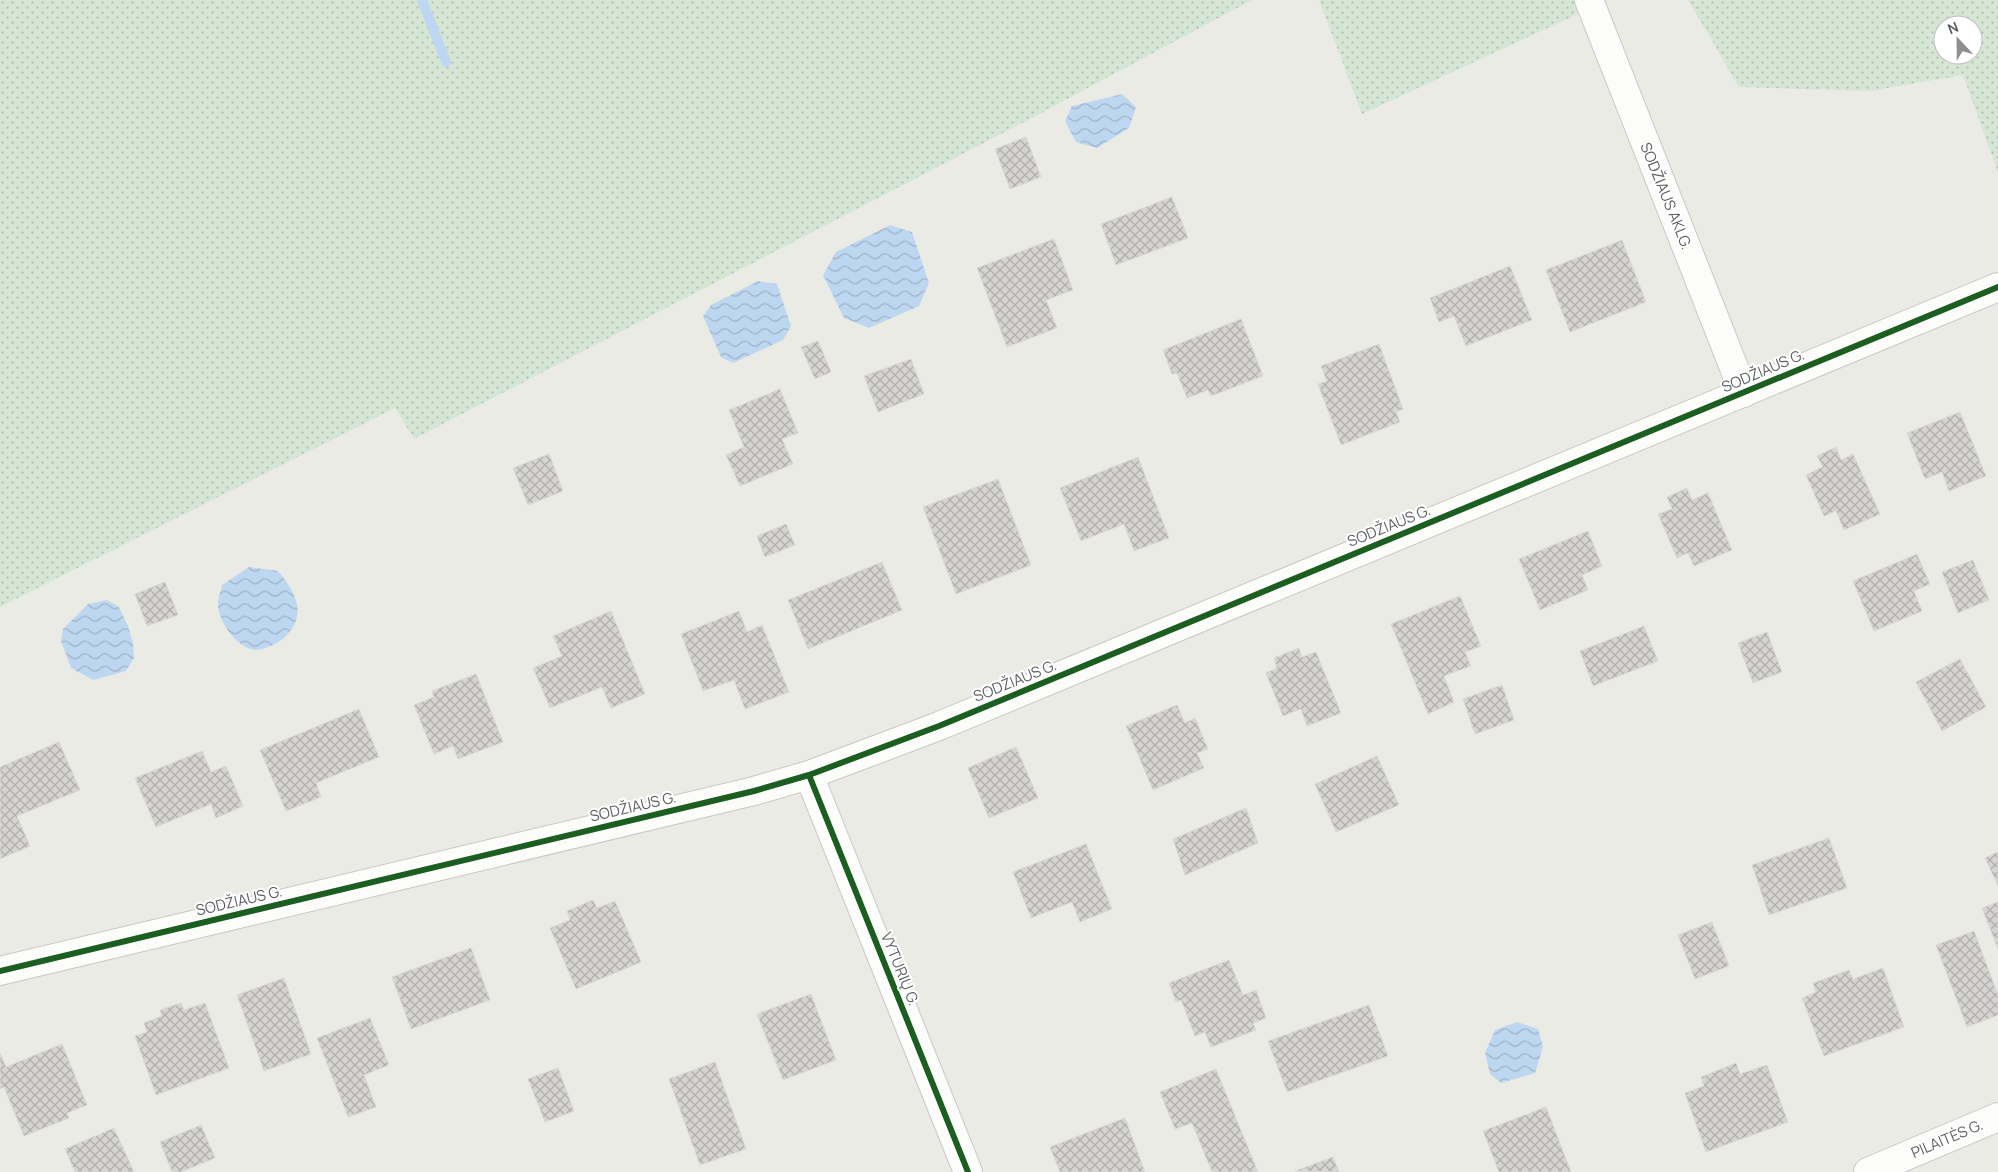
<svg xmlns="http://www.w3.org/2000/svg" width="1998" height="1172" font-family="Manrope,sans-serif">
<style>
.grass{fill:url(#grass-dots);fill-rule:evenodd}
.water{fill:url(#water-waves)}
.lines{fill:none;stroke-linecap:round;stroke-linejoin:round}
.stream{stroke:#bed7f1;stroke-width:10}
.building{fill:url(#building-cross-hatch);stroke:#dad9d6}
.street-casing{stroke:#c7c7c7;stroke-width:30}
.street{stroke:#fcfcfb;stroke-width:28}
.cycleway-casing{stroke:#fff;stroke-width:9}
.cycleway{stroke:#1b5e20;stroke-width:6}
.labels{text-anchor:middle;stroke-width:4;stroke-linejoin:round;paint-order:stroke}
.street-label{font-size:15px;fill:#5c5e63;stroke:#fff}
</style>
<defs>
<pattern id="grass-dots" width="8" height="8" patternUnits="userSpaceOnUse" patternTransform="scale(1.25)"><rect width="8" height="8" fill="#d5e6d4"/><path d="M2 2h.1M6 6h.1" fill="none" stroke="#b0beb0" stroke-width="1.8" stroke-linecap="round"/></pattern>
<pattern id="water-waves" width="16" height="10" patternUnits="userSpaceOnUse" patternTransform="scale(1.25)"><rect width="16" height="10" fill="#bed7f1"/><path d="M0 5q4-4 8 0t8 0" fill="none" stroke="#9eb2c7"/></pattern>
<pattern id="building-cross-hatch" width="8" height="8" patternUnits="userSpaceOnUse" patternTransform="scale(1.25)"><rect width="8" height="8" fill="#d5d4d1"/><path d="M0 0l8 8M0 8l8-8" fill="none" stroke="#b0afad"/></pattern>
</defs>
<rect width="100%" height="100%" fill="#ebebe6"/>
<path class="grass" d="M0 0H1252L1028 120 414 439 395 408 0 607Z
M1319 0H1608L1362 114Z
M1688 0H1998V173L1963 75 1870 91 1739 87ZM1943 25H1973V55H1943Z"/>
<path class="water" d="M1122 94 1136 107 1129 128 1097 148 1076 142 1065 121 1072 106Z
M890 225 912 232 929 283 919 306 869 328 844 318 823 275 836 252Z
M758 281 777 284 791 326 783 340 733 363 721 357 703 316 711 305Z
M249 567 278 571C296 592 308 615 285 637 279 643 266 649 257 650 238 650 218 622 218 604 218 598 221 591 222 585Z
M107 600 119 607 128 626 133 643 134 658 126 671 93 680 71 668 61 641 63 629 88 604Z
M1517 1022 1538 1029 1543 1047 1535 1073 1501 1083 1490 1074 1485 1053 1495 1030Z"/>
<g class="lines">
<path class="stream" d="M422 0 446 62"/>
</g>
<path class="building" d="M1026 137 1041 177 1010 189 995 149Z
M1172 197 1188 238 1116 265 1101 224Z
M1054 239 1073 290 1046 300 1057 328 1007 347 977 268Z
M1622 240 1646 302 1570 332 1546 270Z
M1510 266 1532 320 1466 346 1454 316 1439 322 1430 298Z
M1241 319 1263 376 1211 396 1208 390 1187 398 1177 373 1172 374 1163 350Z
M818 341 831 372 815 379 801 347Z
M1379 344 1403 409 1396 412 1400 422 1341 445 1318 384 1327 381 1321 366Z
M911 359 924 394 878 412 864 376Z
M780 389 798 433 782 439 793 464 740 486 726 455 744 447 729 410Z
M1960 412 1986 476 1949 491 1942 472 1925 479 1907 433Z
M1836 447 1841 460 1853 454 1880 514 1844 530 1836 511 1824 516 1806 475 1823 467 1817 456Z
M549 454 563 491 528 505 513 468Z
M1138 457 1169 538 1134 551 1124 524 1081 541 1060 488Z
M998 479 1031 565 956 594 923 507Z
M1687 488 1692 500 1708 493 1732 550 1694 566 1688 553 1677 558 1658 514 1672 509 1667 497Z
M786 524 795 545 765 557 757 536Z
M1588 531 1602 566 1582 575 1588 590 1540 610 1519 559Z
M1917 554 1930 584 1914 591 1922 611 1874 631 1853 581Z
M1973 560 1989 600 1958 613 1942 572Z
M882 562 902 610 808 649 788 600Z
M165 582 178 615 147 626 135 594Z
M1460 596 1481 646 1465 652 1471 666 1444 676 1454 702 1428 714 1391 624Z
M611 611 645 694 611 708 602 687 550 708 533 668 562 656 553 636Z
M739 611 747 632 762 625 789 692 745 709 734 680 703 691 681 634Z
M1644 626 1658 661 1593 686 1580 651Z
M1767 632 1782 672 1753 683 1738 643Z
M1299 648 1302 657 1316 652 1341 713 1307 726 1301 709 1283 716 1266 673 1277 668 1274 658Z
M1960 659 1986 707 1942 731 1916 682Z
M476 674 503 742 458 759 453 746 434 754 414 705 434 697 432 691Z
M1502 685 1514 720 1475 734 1463 699Z
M1177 705 1185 723 1195 718 1208 749 1197 753 1204 768 1153 790 1126 726Z
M359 709 379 757 316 783 321 797 286 811 260 750Z
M59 742 80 790 17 816 30 846 0 859V767Z
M1016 747 1038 798 989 818 968 768Z
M202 751 211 772 226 766 243 806 216 818 211 804 156 827 135 778Z
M1377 756 1399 805 1336 832 1315 784Z
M1246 808 1258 843 1185 875 1173 839Z
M1829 838 1847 888 1769 915 1752 865Z
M1086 844 1112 909 1080 922 1072 902 1031 918 1013 872Z
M1998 852V886L1985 858Z
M593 900 597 908 615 901 641 962 576 989 550 928 570 920 567 911Z
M1998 902V949L1982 908Z
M1712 922 1729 966 1695 979 1678 935Z
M1974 931 1998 995V1015L1967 1027 1936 945Z
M471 948 490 1000 411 1029 392 977Z
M1229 960 1243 995 1256 990 1266 1018 1253 1023 1256 1030 1211 1047 1205 1032 1195 1036 1181 1000 1176 1002 1169 983Z
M1883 968 1904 1027 1824 1056 1802 998 1816 992 1813 983 1849 970 1853 979Z
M284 978 311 1054 264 1071 237 995Z
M811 994 836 1060 783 1080 757 1014Z
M181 1003 184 1010 205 1003 229 1068 156 1095 135 1036 147 1032 144 1023 162 1016 160 1010Z
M1369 1005 1388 1056 1287 1092 1268 1041Z
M370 1018 389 1065 364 1075 376 1107 348 1117 317 1038Z
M62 1044 87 1105 67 1113 69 1118 24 1136 4 1087 0 1089V1053L6 1067Z
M715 1062 746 1149 700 1165 669 1079Z
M1736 1063 1740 1074 1767 1065 1788 1122 1706 1152 1685 1093 1704 1086 1701 1077Z
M558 1068 574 1111 545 1122 528 1079Z
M1216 1069 1258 1172H1212L1192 1123 1175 1129 1160 1092Z
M1546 1107 1571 1172H1499L1483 1131Z
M1125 1118 1145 1172H1060L1050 1147Z
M201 1125 215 1158 181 1172H172L160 1142Z
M114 1128 134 1172H75L65 1149Z
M1333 1157 1339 1172 1295 1171Z"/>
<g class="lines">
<g class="street-casing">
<path id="street" d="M1589 0 1744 393
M809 775 968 1172
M0 971 754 791 809 775 939 726 1998 287
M1868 1172 1998 1117"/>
</g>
<use href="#street" class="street"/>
<g class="cycleway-casing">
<path id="cycleway" d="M809 775 968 1172
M0 971 754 791 809 775 939 726 1998 287"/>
</g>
<use href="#cycleway" class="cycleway"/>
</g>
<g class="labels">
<g class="street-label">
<text transform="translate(1666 196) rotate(68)" y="5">SODŽIAUS AKLG.</text>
<text transform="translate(1763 371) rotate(-23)" y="5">SODŽIAUS G.</text>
<text transform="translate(1389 526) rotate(-22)" y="5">SODŽIAUS G.</text>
<text transform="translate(1015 681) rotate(-22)" y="5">SODŽIAUS G.</text>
<text transform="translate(633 807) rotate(-13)" y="5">SODŽIAUS G.</text>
<text transform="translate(239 901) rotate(-13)" y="5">SODŽIAUS G.</text>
<text transform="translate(900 969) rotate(68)" y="5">VYTURIŲ G.</text>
<text transform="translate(1947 1139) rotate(-23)" y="5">PILAITĖS G.</text>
</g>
</g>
<g transform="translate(1958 40) rotate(338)"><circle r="24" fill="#ffffff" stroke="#bebfc1"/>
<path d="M0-4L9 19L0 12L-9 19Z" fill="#8e8f91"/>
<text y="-8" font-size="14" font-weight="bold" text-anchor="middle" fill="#5c5e63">N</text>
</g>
</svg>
